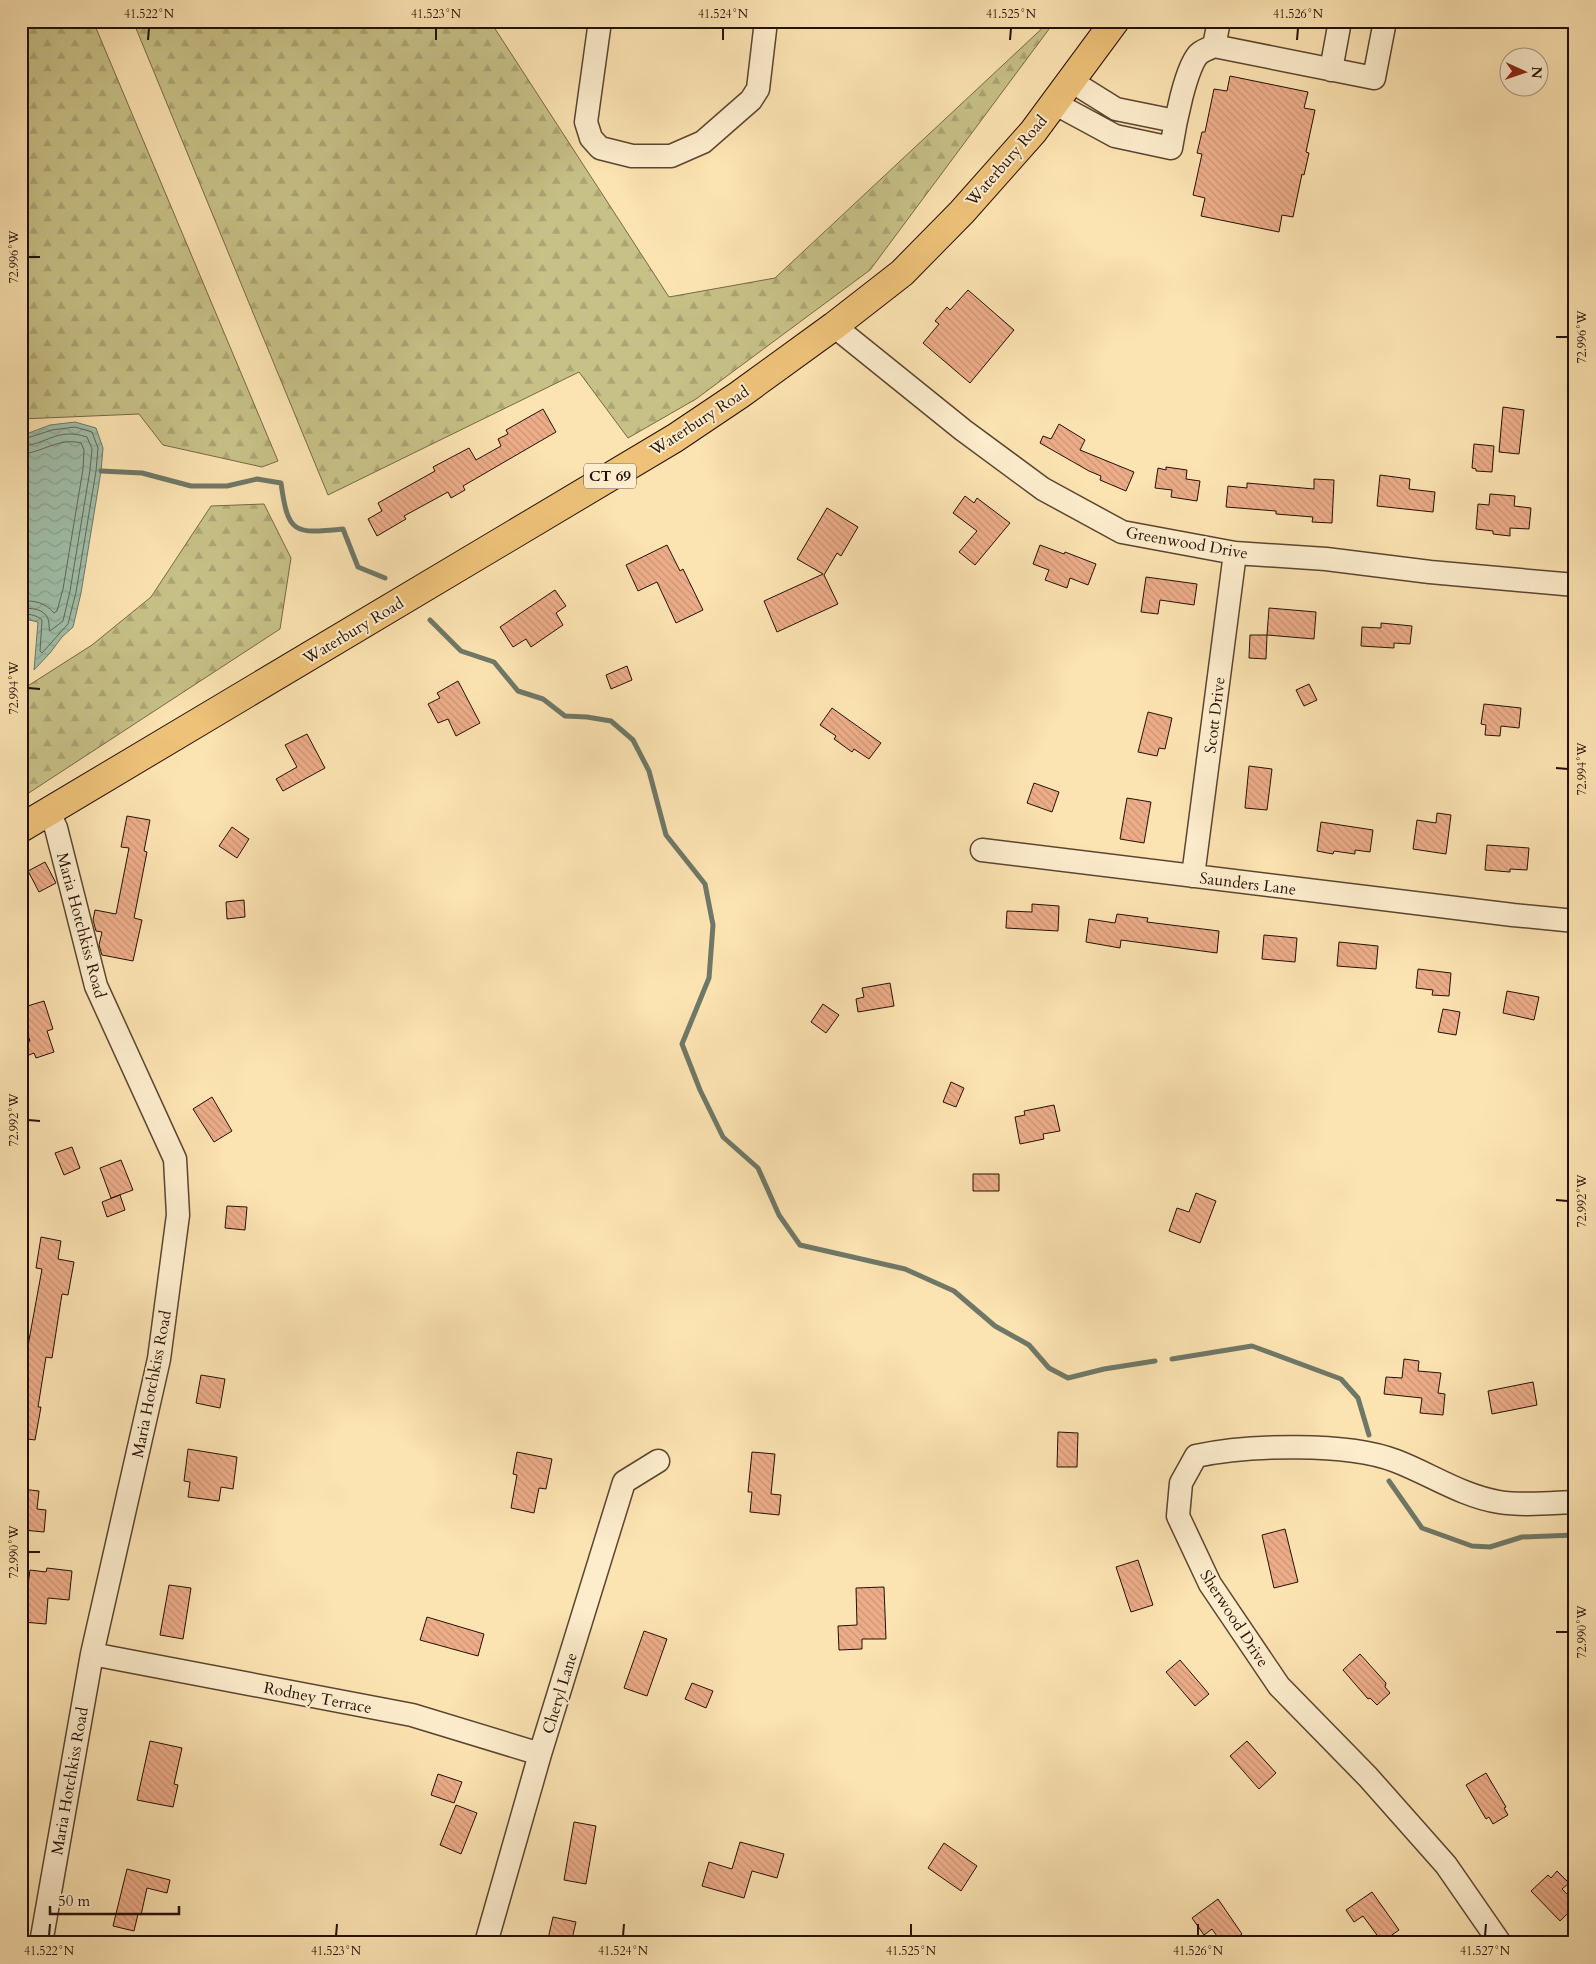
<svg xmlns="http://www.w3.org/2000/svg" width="1596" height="1964" font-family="Cardo,serif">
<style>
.forest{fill:url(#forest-firs);stroke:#766846}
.water{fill:url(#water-waves);stroke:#6f7867}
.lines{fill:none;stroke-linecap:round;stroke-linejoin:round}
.shore{stroke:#626757;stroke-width:1}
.stream{stroke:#6f7867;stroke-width:5}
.building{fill:url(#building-back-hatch);stroke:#251005}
.minor-casing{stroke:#5b4530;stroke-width:25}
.major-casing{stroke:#251005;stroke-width:30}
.minor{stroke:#fdedcd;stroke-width:22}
.major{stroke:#eec279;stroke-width:28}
.ticks{fill:none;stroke:#251005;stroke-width:2}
.labels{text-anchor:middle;stroke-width:4;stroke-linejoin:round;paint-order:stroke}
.shield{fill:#fdedcd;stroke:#665241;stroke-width:1}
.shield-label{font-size:15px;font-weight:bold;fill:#251005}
.street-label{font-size:16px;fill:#251005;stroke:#fdedcd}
.neatline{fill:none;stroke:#251005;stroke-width:2}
.ticks-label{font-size:12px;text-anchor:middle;fill:#251005}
</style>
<defs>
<pattern id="forest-firs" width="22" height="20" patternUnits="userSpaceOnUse" patternTransform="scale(1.25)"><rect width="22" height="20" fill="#c7c187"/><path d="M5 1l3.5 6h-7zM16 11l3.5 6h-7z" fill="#aba573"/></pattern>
<pattern id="water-waves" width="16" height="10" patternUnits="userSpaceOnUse" patternTransform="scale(1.25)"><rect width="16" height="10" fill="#a0bea9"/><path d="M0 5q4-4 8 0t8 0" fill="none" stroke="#8aa290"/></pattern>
<pattern id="building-back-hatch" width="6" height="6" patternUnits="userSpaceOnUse" patternTransform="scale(1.25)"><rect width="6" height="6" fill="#edad89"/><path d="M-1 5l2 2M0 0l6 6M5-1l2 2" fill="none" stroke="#cb9475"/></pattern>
</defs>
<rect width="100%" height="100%" fill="#fce3b2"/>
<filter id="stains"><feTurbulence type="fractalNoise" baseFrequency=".004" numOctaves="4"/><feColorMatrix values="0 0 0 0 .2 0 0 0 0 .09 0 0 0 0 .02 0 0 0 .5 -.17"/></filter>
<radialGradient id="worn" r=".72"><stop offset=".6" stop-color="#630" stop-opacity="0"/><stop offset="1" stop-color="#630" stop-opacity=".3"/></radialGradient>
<path class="forest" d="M21 21H93L278 461 262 467 163 445 139 414 21 419Z
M133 21H490L669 297 775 278 1050 21H1055L870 270 696 399 628 438 579 372 328 495Z
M264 504 291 558 280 629 21 798V660L23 689 92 645 151 597 211 506Z"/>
<path class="water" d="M75 422 96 428 103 448 101 471 81 593 73 627 62 637 50 653 34 670 38 622 25 619 21 621V436L50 425Z"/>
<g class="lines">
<path class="shore" d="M21 440 52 430 75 427 92 432 98 448 96 471 76 592 68 624 42 653 40 651 42 620C37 615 27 613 21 615
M21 446C47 445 56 427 87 437L92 449 90 470 70 591 63 621 50 631C48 627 50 623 48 619 45 609 30 607 21 609
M21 454C42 453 59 437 81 443L84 450 83 469 63 589 57 611 54 613C46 603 34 600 21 601"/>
<path class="stream" d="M101 471 142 473 191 486H227L257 479 281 483C288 534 294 534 343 529L358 567 385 578
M430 620 461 651 494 662 518 691 543 699 565 716 587 717 611 721 633 740 649 771 666 835 705 884 713 925 709 978 682 1044 700 1090 723 1137 758 1168 779 1215 800 1245 905 1269 954 1291 995 1326 1029 1345 1049 1368 1068 1378 1104 1369 1155 1361
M1172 1359 1252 1346 1341 1379 1358 1398 1369 1435
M1389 1481 1422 1528 1472 1546 1490 1547 1522 1537 1575 1535"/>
</g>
<path class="building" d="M1230 76 1308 92 1304 108 1315 110 1306 152 1309 153 1304 175 1302 174 1293 217 1282 215 1279 232 1201 216 1205 198 1193 195 1202 154 1197 153 1202 132H1205L1214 89 1227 91Z
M968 290 1014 330 970 383 923 343 939 324 935 321 947 307 950 310Z
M1503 407 1524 410 1519 454 1499 452Z
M543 409 556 432 463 486 465 490 451 498 448 492 404 516 406 519 377 536 368 519 382 511 378 503 435 471 433 467 469 448 476 460 501 446 498 439 508 434 506 430Z
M1059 424 1085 440 1080 450 1134 472 1126 491 1100 480 1101 476 1089 471 1040 443 1043 436 1051 439Z
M1474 444 1494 446 1492 472 1476 471V469L1472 468Z
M1166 467 1187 470 1186 479 1200 481 1197 501 1171 497 1172 490 1155 488 1158 468 1166 470Z
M1380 475 1410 479 1409 489 1435 492 1433 512 1377 506Z
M1314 479 1334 480 1332 523 1312 522 1313 517 1276 514V511L1226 507 1228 486 1247 488V483L1314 489Z
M1490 494 1515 496 1514 506 1531 508 1529 529 1510 528V536L1493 534V531L1476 529 1478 504 1489 505Z
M965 496 974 503 977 498 1010 523 975 565 959 552 977 531 953 513Z
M827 508 858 527 841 556 837 553 824 575 838 604 777 632 764 601 823 574 797 559Z
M667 545 680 571 683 569 703 610 676 623 657 582 638 591 626 565Z
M1040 545 1064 554 1065 552 1096 564 1088 585 1070 578 1067 588 1045 580 1049 570 1033 564Z
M1146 577 1197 584 1194 605 1160 600 1158 614 1141 612Z
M555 590 566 606 556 613 563 625 531 647 526 639 513 647 500 627Z
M1269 608 1316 612 1314 639 1267 635 1266 659 1249 658 1250 635H1267Z
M1381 623 1412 626 1410 644 1394 643V648L1361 646 1362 627 1381 628Z
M627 666 632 680 611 689 606 675Z
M458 681 480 723 456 736 448 719 438 723 428 704 440 698 437 693Z
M1309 684 1317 700 1304 706 1296 690Z
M1484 704 1521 708 1519 728 1501 726 1500 736 1485 735 1486 725 1481 724Z
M832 708 881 743 869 759 854 749 852 752 834 739 836 736 820 725Z
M1148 712 1172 718 1165 749 1159 748 1157 756 1138 752Z
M307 734 325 768 283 791 276 779 297 767 285 745Z
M1249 766 1272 769 1267 810 1245 808Z
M1034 783 1059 792 1052 812 1027 803Z
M1127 798 1151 802 1144 843 1120 839Z
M1437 813 1451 815 1446 854 1413 849 1417 820 1436 823Z
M127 816 150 820 144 851 147 852 134 918 142 920 133 961 102 955 99 945 102 932 96 931 93 920 95 910 116 914 129 848 121 847Z
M1321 822 1373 830 1370 852 1355 850V854L1334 851 1333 854 1317 851Z
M232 827 249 839 237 858 219 846Z
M1487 845 1529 848 1527 870 1510 869V872L1485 870Z
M45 862 56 883 39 892 28 871Z
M244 900 245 917 227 919 226 902Z
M1032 904 1059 906 1058 931 1006 928 1007 911 1032 912Z
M1117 914 1148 918 1147 922 1219 931 1217 953 1121 940 1120 948 1086 942 1089 919 1115 923Z
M1264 935 1297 938 1295 962 1262 959Z
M1339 942 1378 946 1376 969 1337 966Z
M1418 969 1451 973 1449 996 1432 995 1433 990 1416 988Z
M890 983 894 1006 858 1012 856 999 864 997 862 988Z
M1507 991 1539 997 1534 1020 1503 1013Z
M44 1001 53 1029 47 1031 54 1052 36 1058 34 1053 24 1057 21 1044 30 1041 21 1016V1008Z
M823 1004 839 1015 826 1033 811 1022Z
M1443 1009 1460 1012 1456 1035 1438 1032Z
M951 1082 964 1088 956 1107 943 1102Z
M212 1097 232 1131 214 1142 193 1109Z
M1054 1105 1060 1131 1043 1134 1044 1139 1020 1144 1015 1117 1025 1115 1024 1111Z
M72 1147 80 1168 64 1175 55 1153Z
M121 1160 133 1190 111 1198 100 1168Z
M973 1174H999V1191H973Z
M1196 1193 1216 1201 1200 1243 1169 1231 1177 1208 1189 1212Z
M120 1195 125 1210 107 1217 102 1202Z
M227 1206 247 1207 245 1230 225 1228Z
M41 1237 61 1241 58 1259 74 1262 68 1295 62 1294 52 1358 46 1357 38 1407H41L35 1440 21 1438V1373H23L42 1269 36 1268Z
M1404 1359 1419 1361 1418 1371 1441 1373 1438 1393 1445 1394 1443 1415 1420 1413 1422 1398 1384 1394 1386 1377 1402 1378Z
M201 1375 225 1379 220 1408 196 1403Z
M1533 1382 1537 1405 1492 1414 1488 1391Z
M1058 1432 1078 1433 1077 1467H1057Z
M188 1449 237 1457 233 1489 221 1487 219 1501 188 1497 190 1482 184 1481Z
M517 1452 552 1459 546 1489 539 1488 534 1513 511 1508 517 1475 513 1474Z
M752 1452 775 1454 771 1494 781 1495 779 1515 750 1512 752 1492H748Z
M21 1489 39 1491 37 1509 46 1510 44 1532 23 1530 25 1508H21Z
M1285 1529 1298 1582 1274 1588 1262 1535Z
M1138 1560 1153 1605 1131 1612 1116 1567Z
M47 1568 72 1571 69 1600 48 1598 46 1624 23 1622 30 1570 46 1572Z
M169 1585 191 1588 183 1639 160 1635Z
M884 1587 886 1639H862V1649L839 1650 838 1626 857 1625 856 1588Z
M427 1617 484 1634 478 1656 420 1640Z
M644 1631 667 1639 647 1696 624 1688Z
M1360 1654 1386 1683 1385 1687 1390 1693 1377 1705 1370 1698 1368 1699 1343 1670Z
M1180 1660 1209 1694 1195 1706 1166 1672Z
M692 1683 713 1691 706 1708 685 1699Z
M150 1741 182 1748 174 1784 178 1785 173 1807 137 1800Z
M1247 1741 1276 1773 1259 1789 1230 1756Z
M1486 1773 1506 1807 1504 1808 1508 1815 1493 1824 1489 1817 1486 1819 1466 1785Z
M438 1774 462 1782 454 1803 431 1795Z
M456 1805 477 1813 461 1854 440 1845Z
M574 1822 596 1826 586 1884 564 1880Z
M740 1842 784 1854 777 1878 752 1871 744 1898 702 1886 709 1862 732 1869Z
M944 1843 977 1866 961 1891 928 1868Z
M127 1869 170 1880 167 1893 147 1888 141 1915 138 1914 134 1931 113 1926Z
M1557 1871 1569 1883 1562 1889 1575 1902V1906L1560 1921 1531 1891 1548 1875 1551 1878Z
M1372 1892 1399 1930 1382 1942 1363 1916 1354 1922 1346 1910Z
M1218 1899 1242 1934 1230 1943H1222L1212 1929 1204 1935 1192 1918Z
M553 1917 576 1922 571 1943H547Z"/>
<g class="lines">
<g class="minor-casing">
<path id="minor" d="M600 21 586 122 591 138 600 148 632 156H671L703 142 751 100 758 89 766 21
M1214 46 1219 21
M1331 70 1340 21
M1071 81 1116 109 1175 121
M1054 103 1115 136 1171 148C1174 129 1186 63 1200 53 1204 50 1210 48 1214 46L1374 78 1385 21
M834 326 963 430 1043 489 1122 532 1235 553 1326 559 1430 572 1575 585
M982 850 1513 915 1575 921
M1193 876 1235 553
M92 1654 412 1715 540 1754
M41 1943 92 1654 159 1359 178 1215 175 1159 96 986 56 828 48 811
M486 1943 540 1754 624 1482 658 1461
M1500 1943 1446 1865 1368 1777 1279 1686 1210 1584 1178 1516 1181 1483 1196 1456C1247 1445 1347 1442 1396 1461 1430 1474 1462 1496 1499 1502 1524 1506 1550 1503 1575 1502"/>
</g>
<g class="major-casing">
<path id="major" d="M21 828 675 438 739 395 834 326 902 273 962 212 1033 132 1115 21"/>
</g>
<use href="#minor" class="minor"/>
<use href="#major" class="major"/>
</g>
<path class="ticks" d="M148 40 149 28M436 40V28M723 40V28M1010 40 1011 28M1297 40 1298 28M28 257H40M1556 337H1568M28 688 40 689M1556 768 1568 769M28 1120 40 1121M1556 1200 1568 1201M28 1552H40M1556 1632H1568M49 1936 50 1924M336 1936 337 1924M623 1936 624 1924M911 1936V1924M1198 1936V1924M1485 1936 1486 1924"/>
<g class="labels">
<rect class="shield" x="584" y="463.5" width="52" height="25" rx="4"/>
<g class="shield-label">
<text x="610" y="481">CT 69</text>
</g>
<g class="street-label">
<text transform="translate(1006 160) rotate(-49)" y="6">Waterbury Road</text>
<text transform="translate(699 420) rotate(-33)" y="6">Waterbury Road</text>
<text transform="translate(1187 542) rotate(10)" y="6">Greenwood Drive</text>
<text transform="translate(353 630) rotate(-31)" y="6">Waterbury Road</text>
<text transform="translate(1214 715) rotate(-83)" y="6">Scott Drive</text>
<text transform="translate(1248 883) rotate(7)" y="6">Saunders Lane</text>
<text transform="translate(82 925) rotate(75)" y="6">Maria Hotchkiss Road</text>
<text transform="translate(151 1384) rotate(-79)" y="6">Maria Hotchkiss Road</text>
<text transform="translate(1235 1618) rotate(57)" y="6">Sherwood Drive</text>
<text transform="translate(559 1693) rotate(-73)" y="6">Cheryl Lane</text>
<text transform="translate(318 1697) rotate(11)" y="6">Rodney Terrace</text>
<text transform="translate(69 1781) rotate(-80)" y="6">Maria Hotchkiss Road</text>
</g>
</g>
<rect width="1596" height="1964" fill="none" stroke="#fce3b2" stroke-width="55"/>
<g transform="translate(1524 72) rotate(93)"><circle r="24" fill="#fdedcd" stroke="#a7957d"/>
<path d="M0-4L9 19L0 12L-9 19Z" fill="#8f2418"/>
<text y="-8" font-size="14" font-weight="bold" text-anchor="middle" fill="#251005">N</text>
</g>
<path d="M50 1906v8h129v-8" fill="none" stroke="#251005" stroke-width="2.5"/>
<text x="58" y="1906" font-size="15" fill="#251005" stroke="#fdedcd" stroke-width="4" paint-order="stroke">50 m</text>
<rect x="28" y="28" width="1540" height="1908" class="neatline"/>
<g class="ticks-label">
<text x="149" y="18">41.522°N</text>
<text x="436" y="18">41.523°N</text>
<text x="723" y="18">41.524°N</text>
<text x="1011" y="18">41.525°N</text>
<text x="1298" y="18">41.526°N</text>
<text transform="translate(14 257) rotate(-90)" y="4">72.996°W</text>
<text transform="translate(1582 337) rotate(-90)" y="4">72.996°W</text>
<text transform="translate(14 688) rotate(-90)" y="4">72.994°W</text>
<text transform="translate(1582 769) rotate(-90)" y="4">72.994°W</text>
<text transform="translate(14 1120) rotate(-90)" y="4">72.992°W</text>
<text transform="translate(1582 1201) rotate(-90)" y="4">72.992°W</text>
<text transform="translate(14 1552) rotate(-90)" y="4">72.990°W</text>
<text transform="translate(1582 1632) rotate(-90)" y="4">72.990°W</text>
<text x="49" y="1955">41.522°N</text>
<text x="336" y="1955">41.523°N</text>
<text x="623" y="1955">41.524°N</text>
<text x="911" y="1955">41.525°N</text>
<text x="1198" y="1955">41.526°N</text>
<text x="1485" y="1955">41.527°N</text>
</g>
<rect width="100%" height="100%" filter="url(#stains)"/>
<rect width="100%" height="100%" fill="url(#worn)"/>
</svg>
